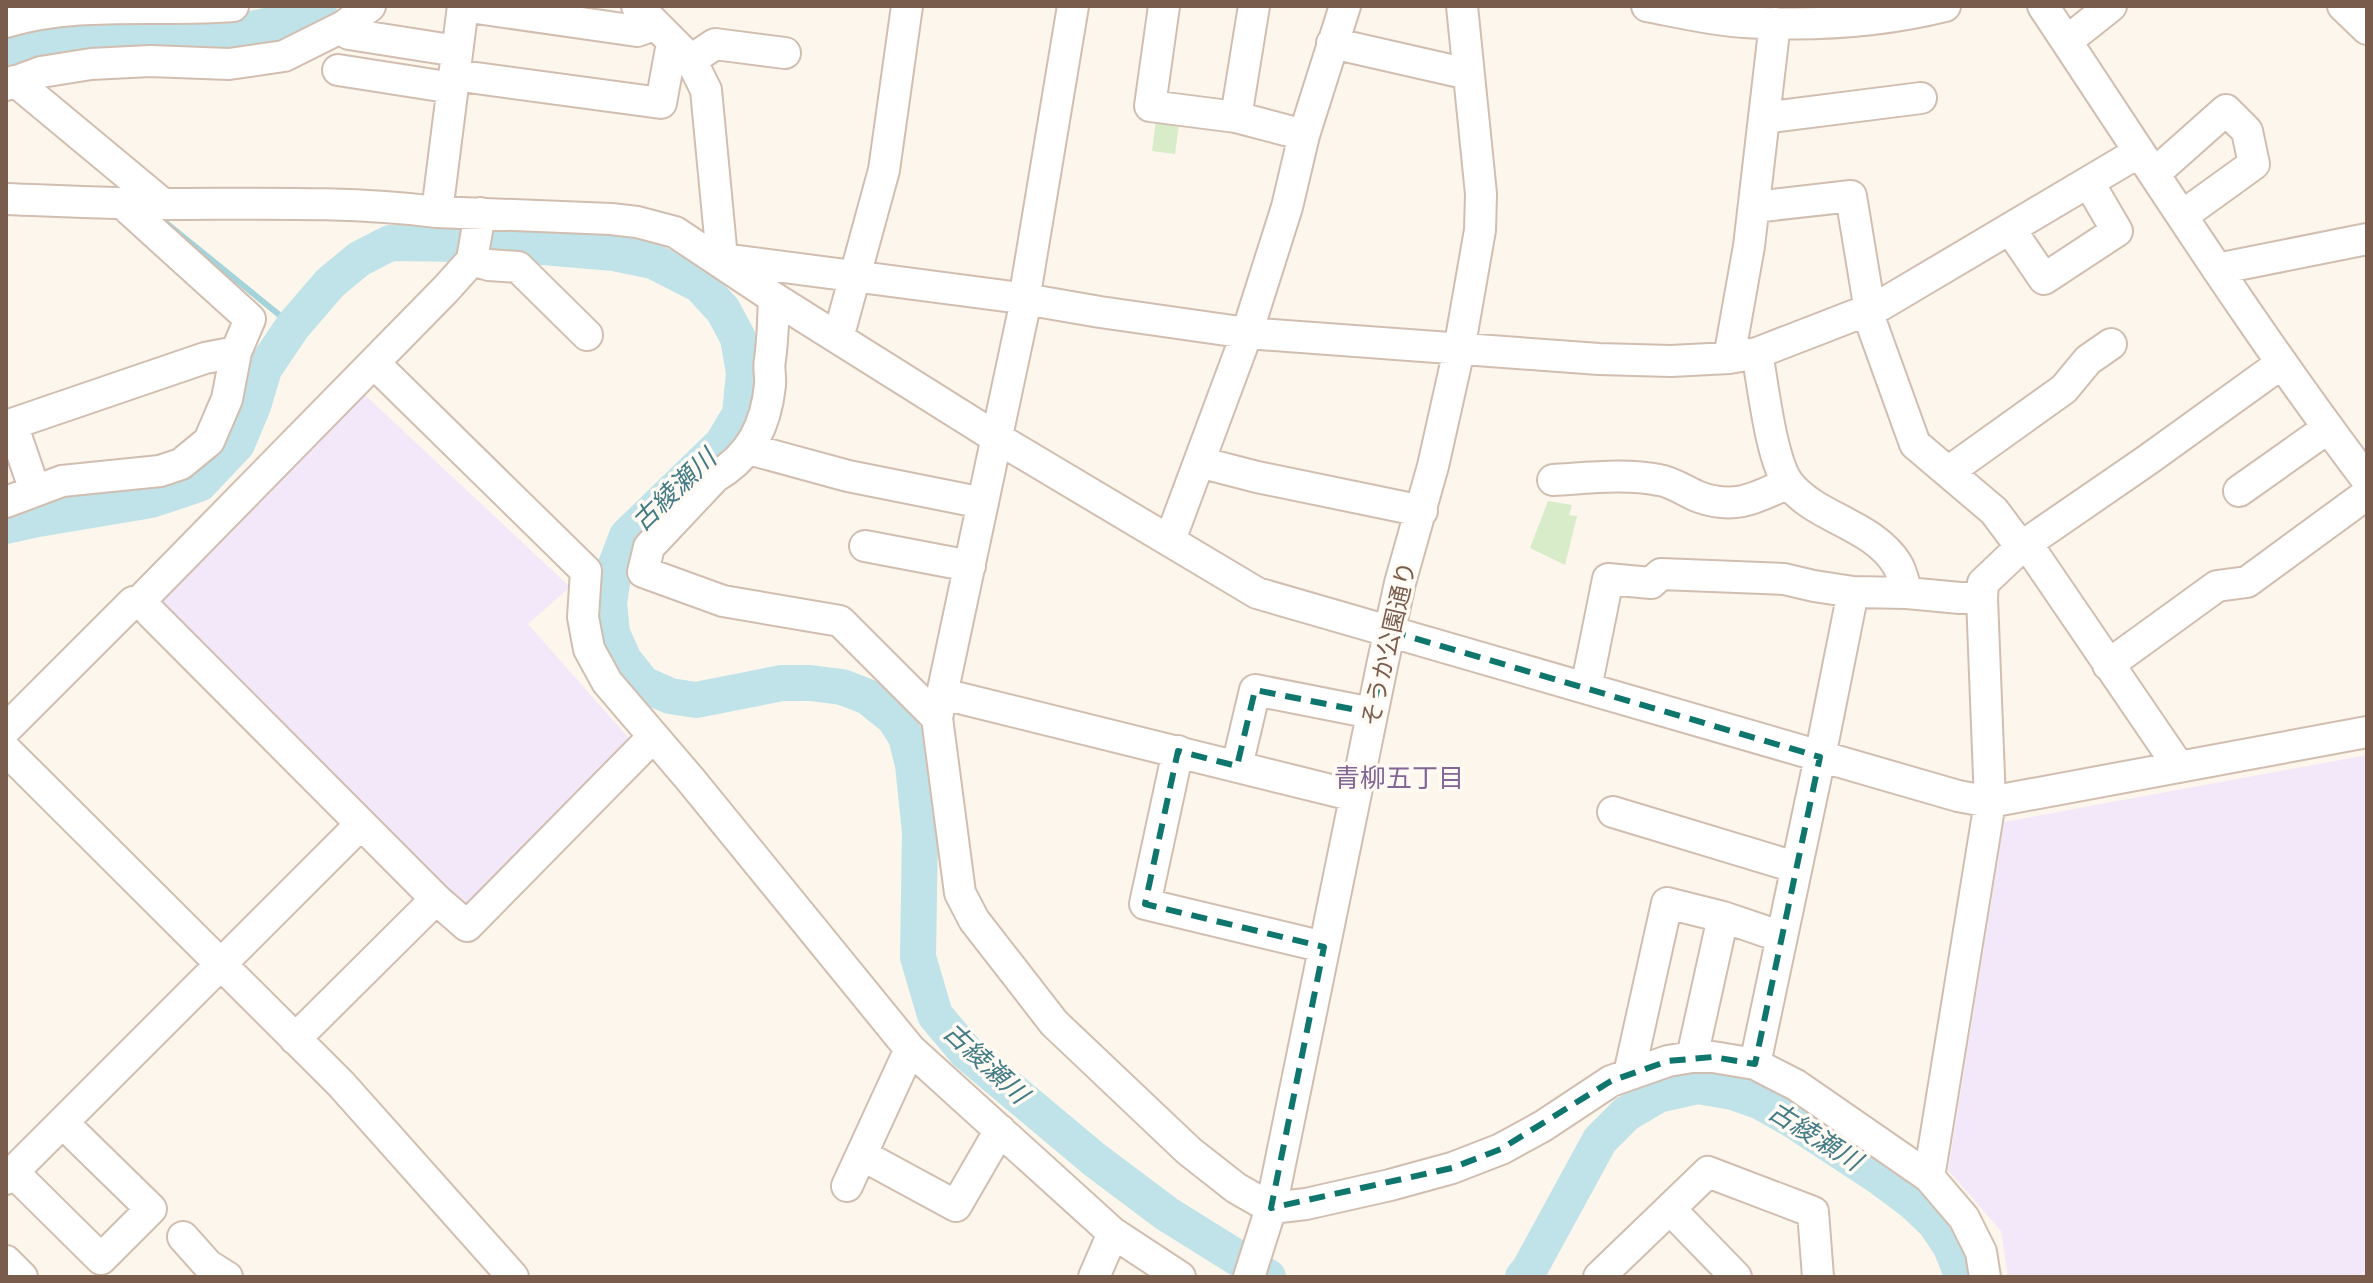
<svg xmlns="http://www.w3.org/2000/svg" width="2373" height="1283" font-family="Manrope,'Noto Sans JP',sans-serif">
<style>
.education{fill:#f3e8fa}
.green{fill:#d8ecc9}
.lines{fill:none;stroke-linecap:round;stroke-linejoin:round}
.stream{stroke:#a5d3da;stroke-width:6}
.river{stroke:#bfe3e8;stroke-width:36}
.minor-casing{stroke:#d1beb0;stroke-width:34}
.minor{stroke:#fff;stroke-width:30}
.marked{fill:none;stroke:#0f766e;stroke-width:6;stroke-dasharray:16 10;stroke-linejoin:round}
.labels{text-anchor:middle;stroke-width:7;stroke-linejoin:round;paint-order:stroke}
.street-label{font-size:24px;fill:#7a5c4d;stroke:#fffaf3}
.water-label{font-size:26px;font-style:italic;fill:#437c86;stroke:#fffaf3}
.neighbourhood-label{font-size:26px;fill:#846695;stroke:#fffaf3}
</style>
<rect width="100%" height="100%" fill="#fdf6ec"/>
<path class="education" d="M365 395 570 587 528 624 633 743 474 904H460L161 611 163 595Z
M2367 755V1277H2008L2001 1231 1948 1170 2004 822Z"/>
<path class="green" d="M1157 113 1180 117 1175 154 1152 151Z
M1548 501 1572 505 1569 515 1577 516 1565 565 1530 548Z"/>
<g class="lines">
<path class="stream" d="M165 222 293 326"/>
<path class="river" d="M6 53 22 45 85 35 204 39 275 24 319 6
M6 526 38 519 151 500 199 484 237 444 253 406 264 369 293 326 330 283 359 259 390 243 519 245 614 253 653 261 700 285 723 310 738 338 744 373 740 414 722 444 627 536 614 570 609 603 612 633 624 660 643 684 670 696 696 700 782 683H810L842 687 868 697 894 718 906 737 913 765 920 832 918 957 935 1015 966 1052 1095 1160 1167 1214 1268 1277
M1523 1277 1529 1270 1600 1140 1626 1114 1658 1095 1698 1086 1733 1092 1761 1102 1791 1119 1881 1178 1913 1202 1935 1223 1950 1245 1963 1277"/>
<g class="minor-casing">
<path id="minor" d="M463 6 637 31 654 25
M637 6 691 60 706 90 722 258
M1164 6 1150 106 1236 117 1304 135
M1647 6C1678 12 1711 20 1744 22 1809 26 1881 22 1945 6
M2043 6C2149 165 2251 327 2367 480
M2343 6 2367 29
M6 22C78 0 158 12 233 6
M344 26 349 34 457 51
M2067 41 2111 6
M1332 43 1468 74
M691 60 715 44 785 53
M338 70 453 88
M454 75 661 103 672 43
M15 81 163 204
M6 85 41 72 91 64 150 61 229 64 284 56 344 26 370 6
M1236 117 1254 6
M1764 118 1921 98
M2154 174 2226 110 2247 131 2254 164 2182 216
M6 199C59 201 113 204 166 204 256 204 348 201 437 212L611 219 637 222 675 232 774 298 997 438 1257 593 1958 796 1990 802 2367 732
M1754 207 1851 196 1870 311
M437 212 463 6
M480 213 472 260 446 289 141 600 151 613 436 899 467 926 653 737
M2010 229 2044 279 2117 231 2089 183
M723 259 1013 297 1100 312 1247 333 1599 359 1671 361 1729 358 1757 353 1881 305 2139 152
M472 260 489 265 518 267 587 335
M2217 269 2367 239
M774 298C773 319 773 339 770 360 768 368 771 376 770 385 766 425 751 456 715 477L649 547 643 572 723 601 840 621 937 718
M1024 300 1073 6
M1026 300 937 718 960 893 974 920 1054 1023 1189 1151 1236 1188 1271 1208 1306 1204 1390 1185 1452 1168 1501 1149 1543 1126 1611 1081 1668 1061 1692 1057H1713L1755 1064 1796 1085 1929 1177 1964 1218 1981 1252 1985 1277
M1867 311 1915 444 1994 511 2021 547
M838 338 884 170 907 6
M1757 353C1763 384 1771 461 1789 484 1817 519 1872 524 1897 564 1902 572 1904 584 1907 593
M1729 358 1749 246 1775 23
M374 363 586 571 583 617 589 649 607 682 690 779 910 1049 1113 1233 1180 1277
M12 424 35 491
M6 426 205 358 236 352
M749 449 848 476 983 503
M1199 462 1257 477 1422 511
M1948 472 2064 389 2088 360 2111 344
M1553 480C1587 478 1626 473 1659 480 1673 482 1686 492 1699 497 1735 510 1756 498 1788 483
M2239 491 2328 428
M6 502 62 481 160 471 181 464 209 441 227 399 236 352 250 319 122 203
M1170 540 1247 333 1287 207 1304 135 1345 6
M2027 544 2179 767
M865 546 970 566
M2108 665 2217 586 2247 582 2367 494
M1586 688 1608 579 1651 583 1661 574 1784 579 1814 586 1853 592 1907 593 1960 598H1982L1983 583 2021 547 2146 461 2282 363
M943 694 1355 796
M6 729 133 602 141 600
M6 750 341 1084 513 1277
M1178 751 1145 904 1324 947
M1237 766 1255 690 1372 713
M1613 812 1795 867
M295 1039 436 899
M1692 1057 1723 917
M1755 1064 1820 757 1853 592
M1629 1074 1667 903 1723 917 1782 937
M862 1155 956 1206 1000 1130
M13 1172 101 1259 151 1209 63 1123
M1929 1177 1990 802 1982 598
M6 1179 361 824
M847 1186 910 1049
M1671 1210 1736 1277
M183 1237 208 1265 227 1277
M6 1261 22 1277
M1094 1277 1113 1233
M1249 1277 1271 1208 1382 666 1400 583 1433 466 1459 350 1480 230 1481 194 1462 6
M1599 1277 1708 1172 1813 1212 1818 1277"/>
</g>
<use href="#minor" class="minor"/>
</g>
<path class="marked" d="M1390 631 1820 757 1755 1064 1713 1057 1668 1061 1611 1081 1501 1149 1452 1168 1271 1208 1324 947 1145 904 1178 751 1237 766 1255 690 1372 713Z"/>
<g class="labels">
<g class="street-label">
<text transform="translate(1389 644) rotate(-77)" y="8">そうか公園通り</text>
</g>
<g class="water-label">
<text transform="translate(674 490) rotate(-44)" y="9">古綾瀬川</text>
<text transform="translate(986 1063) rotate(43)" y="9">古綾瀬川</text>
<text transform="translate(1815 1136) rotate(32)" y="9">古綾瀬川</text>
</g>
<g class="neighbourhood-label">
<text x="1399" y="787">青柳五丁目</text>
</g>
</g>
<rect width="2373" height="1283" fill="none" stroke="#7a5c4d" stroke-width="16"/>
</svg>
